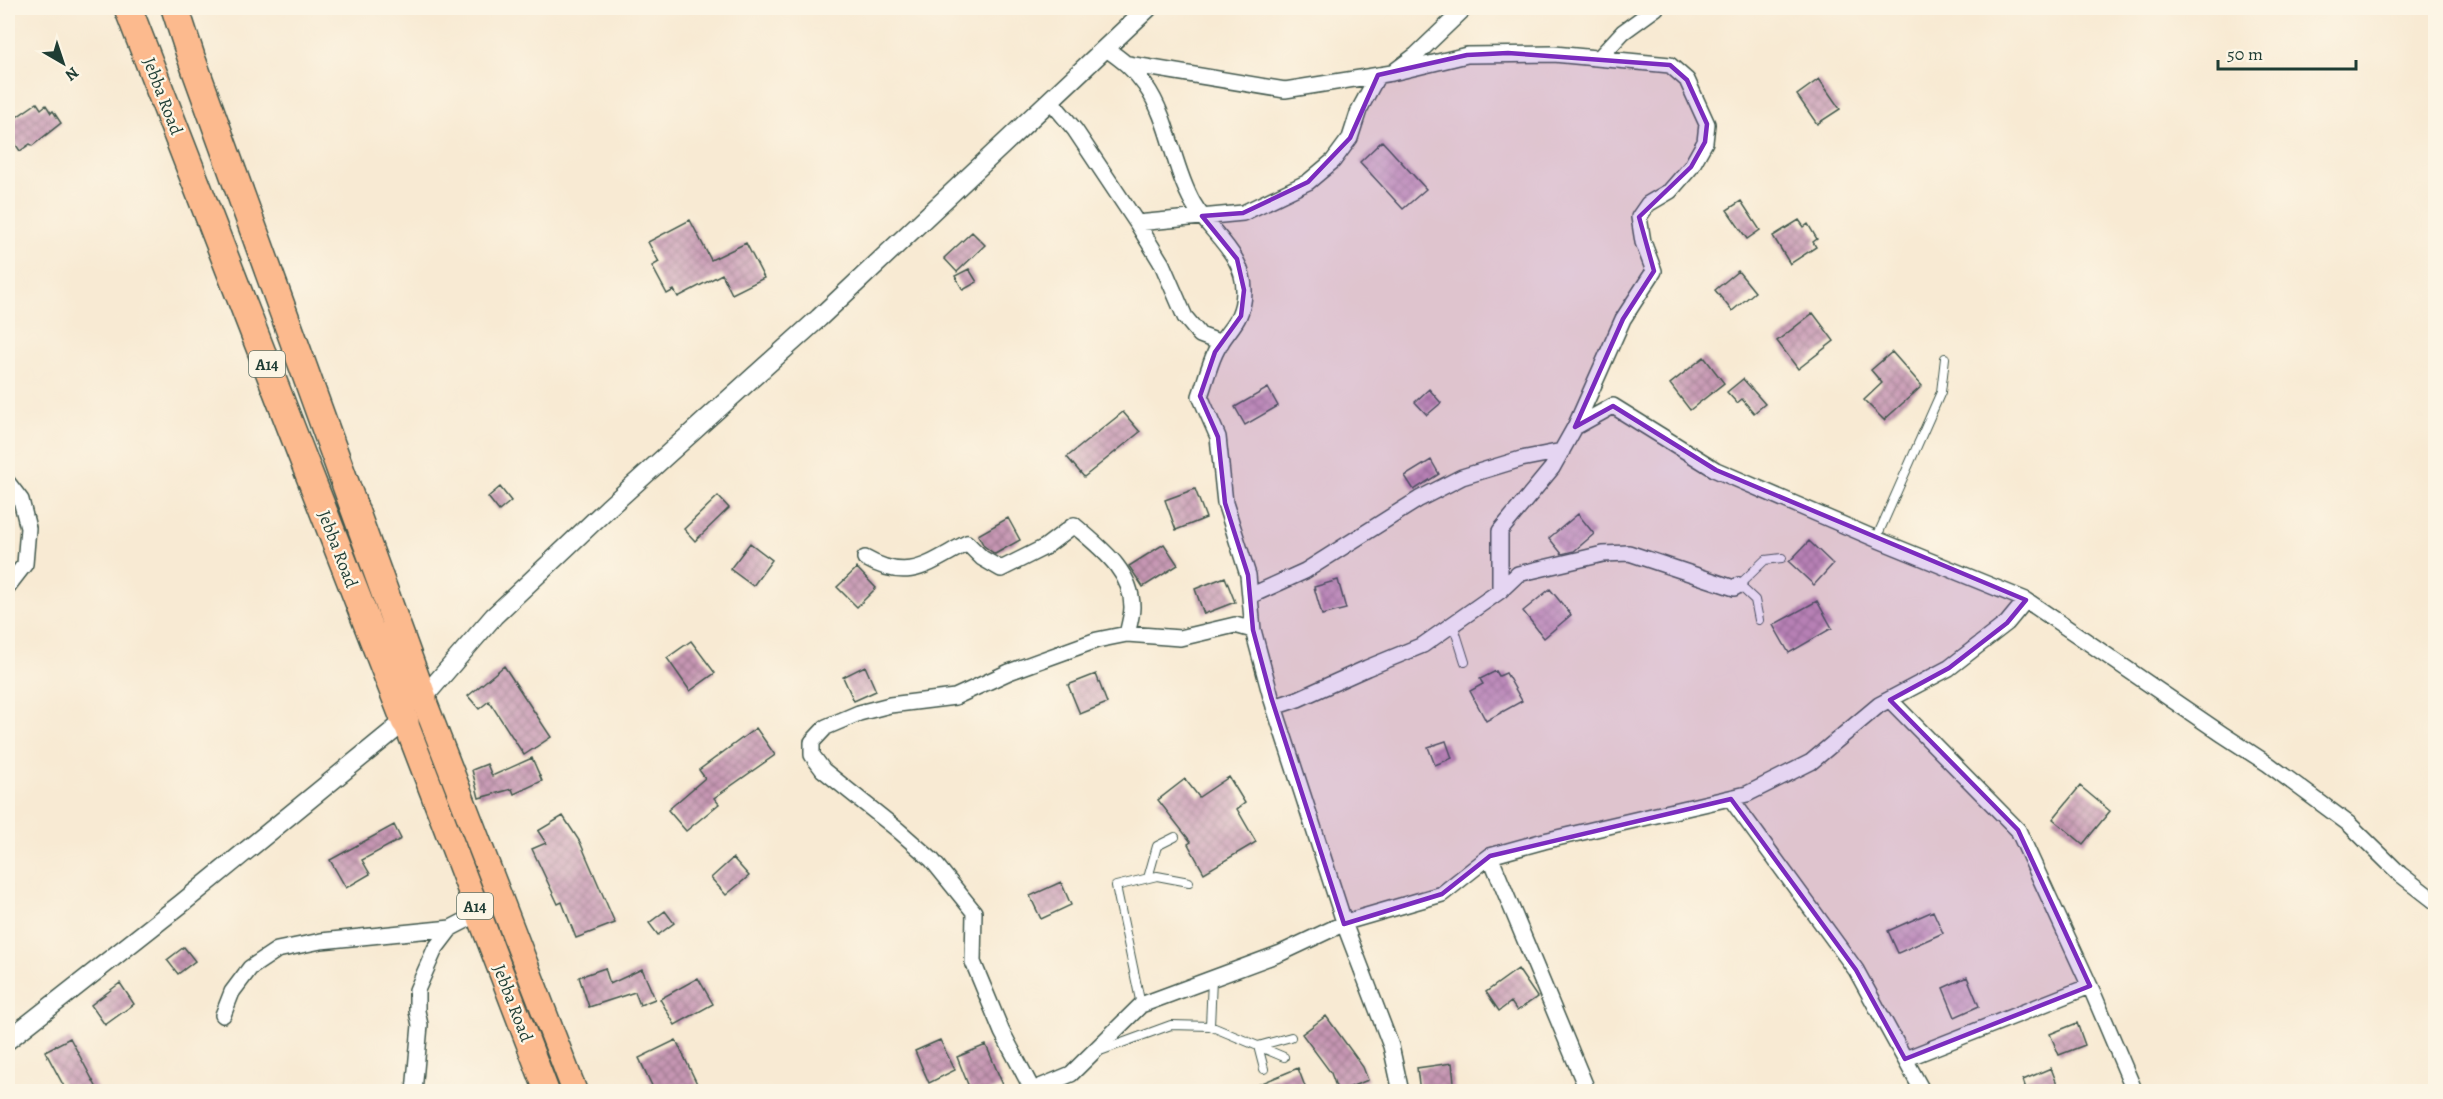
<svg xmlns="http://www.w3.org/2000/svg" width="2443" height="1099" font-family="Alegreya,serif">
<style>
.building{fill:url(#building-cross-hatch)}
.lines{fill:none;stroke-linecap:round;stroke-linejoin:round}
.service-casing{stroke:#40574c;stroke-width:10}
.minor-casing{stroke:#40574c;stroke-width:18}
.tertiary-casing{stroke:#40574c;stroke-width:21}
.trunk-casing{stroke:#40574c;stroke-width:27}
.motorway-casing{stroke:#40574c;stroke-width:30}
.service{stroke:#fff;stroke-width:8}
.minor{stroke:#fff;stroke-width:15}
.tertiary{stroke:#fff;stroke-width:18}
.trunk{stroke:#fcba8e;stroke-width:24}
.motorway{stroke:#fcba8e;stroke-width:27}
.marked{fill:#7b2cbf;fill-opacity:0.2;stroke:#7b2cbf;stroke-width:4.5;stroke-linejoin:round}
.labels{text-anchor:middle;stroke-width:4.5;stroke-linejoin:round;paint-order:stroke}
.shield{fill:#fcf5e5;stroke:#617469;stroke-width:1.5}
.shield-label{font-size:16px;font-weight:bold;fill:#1f3d34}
.street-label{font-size:18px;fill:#1f3d34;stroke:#fcf5e5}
</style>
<defs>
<pattern id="building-cross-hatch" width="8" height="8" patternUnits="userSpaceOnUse" patternTransform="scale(1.5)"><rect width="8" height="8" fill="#c696b3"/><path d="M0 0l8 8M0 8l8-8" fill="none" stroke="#a07c92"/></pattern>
</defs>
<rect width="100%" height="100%" fill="#fcf5e5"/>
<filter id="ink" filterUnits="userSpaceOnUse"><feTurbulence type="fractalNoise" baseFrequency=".0167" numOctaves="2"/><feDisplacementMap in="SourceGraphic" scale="12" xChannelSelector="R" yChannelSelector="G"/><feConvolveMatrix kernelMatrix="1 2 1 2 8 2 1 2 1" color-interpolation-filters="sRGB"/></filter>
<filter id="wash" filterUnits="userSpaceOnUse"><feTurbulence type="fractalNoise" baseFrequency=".008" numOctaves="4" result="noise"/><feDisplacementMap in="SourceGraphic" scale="24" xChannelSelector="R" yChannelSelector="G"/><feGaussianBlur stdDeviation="1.35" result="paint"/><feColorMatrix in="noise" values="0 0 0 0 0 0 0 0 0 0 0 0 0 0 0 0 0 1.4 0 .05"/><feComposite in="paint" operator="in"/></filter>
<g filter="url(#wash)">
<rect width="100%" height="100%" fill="#f8ead3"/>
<g id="blocks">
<path class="building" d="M1819 79 1840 109 1817 124 1797 95Z
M37 103 41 109 46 105 51 113 53 111 61 123 32 146 30 144 20 151 8 133V123Z
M1382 141 1426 189 1403 209 1360 162Z
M1741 201 1760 230 1747 239 1727 210Z
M690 220 711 260 746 243 764 278 732 294 722 274 678 297 674 290 667 294 652 266 659 262 648 242Z
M1799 220 1804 227 1808 224 1817 239 1813 242 1816 247 1790 264 1773 236Z
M972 232 985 245 957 272 944 258Z
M969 269 977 282 963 290 955 276Z
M1738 271 1755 292 1732 311 1715 290Z
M1813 313 1834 341 1798 369 1777 341Z
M1892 352 1922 386 1884 420 1864 400 1882 383 1871 370Z
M1704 357 1724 383 1690 410 1670 384Z
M1743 379 1765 404 1754 413 1742 399 1737 403 1727 392Z
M1268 388 1278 406 1245 425 1235 407Z
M1429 389 1441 403 1427 415 1415 402Z
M1123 412 1140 432 1084 477 1067 457Z
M1431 460 1439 474 1414 490 1405 476Z
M500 487 511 501 499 511 488 497Z
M1195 489 1206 518 1176 530 1165 500Z
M718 496 729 508 695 541 684 529Z
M1578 514 1594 534 1574 551 1562 554 1549 538Z
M1008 518 1020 540 995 554 984 546 978 535Z
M1809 541 1833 564 1814 585 1789 562Z
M750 543 772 560 753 586 730 569Z
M1164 544 1178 565 1143 587 1129 566Z
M857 568 876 588 857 607 837 587Z
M1225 577 1235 602 1204 614 1195 589Z
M1338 580 1346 609 1322 615 1314 587Z
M1550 589 1571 615 1544 638 1523 611Z
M1817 601 1832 628 1789 653 1773 625Z
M691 641 715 673 690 691 667 658Z
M504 666 551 737 524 755 489 701 479 709 468 696Z
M865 666 876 691 854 701 843 677Z
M1496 671 1499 676 1506 673 1522 701 1486 721 1470 691 1483 684 1480 679Z
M1096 674 1107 703 1080 714 1068 685Z
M756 728 775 755 714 798 719 804 686 831 668 810 705 778 699 770Z
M1446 741 1452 758 1435 765 1428 747Z
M532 758 542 781 514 794 512 789 479 798 472 770 487 764 492 776Z
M1229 777 1245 803 1237 809 1256 842 1204 873 1188 844 1191 842 1158 800 1185 779 1199 797Z
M2080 786 2110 811 2083 844 2053 819Z
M563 816 580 842 615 923 576 938 562 902 558 904 532 849 546 843 538 831Z
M394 825 401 839 362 860 370 874 346 888 330 860Z
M733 858 749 876 726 895 711 878Z
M1061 882 1071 905 1041 919 1030 896Z
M665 911 674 923 658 935 649 923Z
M1933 911 1943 933 1898 953 1888 931Z
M184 947 195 961 178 974 167 960Z
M605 968 610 984 642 969 655 999 640 1005 635 992 589 1007 579 977Z
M1518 969 1537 997 1517 1011 1511 1002 1499 1011 1486 992Z
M1967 977 1979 1006 1955 1017 1943 988Z
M698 978 713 1004 675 1025 660 999Z
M120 983 134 1004 105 1025 91 1005Z
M1326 1016 1363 1067 1368 1080 1338 1092 1331 1073 1302 1034Z
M2077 1023 2085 1045 2059 1055 2050 1034Z
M70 1038 99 1092H67L45 1051Z
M676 1040 701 1092H655L639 1058Z
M940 1040 955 1070 929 1083 915 1051Z
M986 1045 1003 1085 989 1092H971L957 1057Z
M1452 1063 1455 1092H1420L1417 1068Z
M1298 1068 1307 1092H1243V1091Z
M2051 1068 2060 1092H2027L2023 1080Z"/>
</g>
</g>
<g filter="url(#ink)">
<use href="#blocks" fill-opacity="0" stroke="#40574c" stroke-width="1.5"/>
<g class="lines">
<g class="service-casing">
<path id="service" d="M1876 539 1941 392 1945 358
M1759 620 1755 600 1739 585 1765 560 1782 558
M1453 624 1465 662
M1148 878 1157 846 1175 837
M1212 979 1210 1026 1284 1057
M1141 1005 1116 886 1157 876 1189 882
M1100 1051 1171 1025 1210 1026
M1264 1069 1258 1046 1291 1037"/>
</g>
<g class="minor-casing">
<path id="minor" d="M1105 48C1121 59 1134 69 1145 85 1170 120 1172 166 1193 203 1210 233 1245 254 1244 292 1243 323 1227 328 1215 353 1209 366 1205 382 1200 396L1218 437 1225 503 1248 575 1253 630
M1599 58 1623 32 1656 8
M1128 64 1285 90 1392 73 1467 55 1554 54 1670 65 1687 80 1707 124 1705 142 1691 167 1670 191 1648 204 1639 217 1643 242 1654 271 1623 319 1575 427
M1396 70 1416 55 1465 8
M1050 100 1075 130 1137 223 1162 264 1185 317 1200 335 1221 343
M1137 223 1243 213 1308 182 1333 161 1350 138 1359 110 1378 75
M8 483 21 500 28 528 25 564 8 586
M865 558C909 583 927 564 967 543L982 558 1001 569 1045 547 1074 525C1099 547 1132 570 1132 607 1132 615 1129 626 1127 634
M1500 591 1518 574 1603 554 1629 553 1734 588 1739 585
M1250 596 1305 571 1419 499 1462 477 1521 459 1562 451
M1890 700 2018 830 2093 993 2135 1092
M1274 707 1298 699 1367 668 1423 645 1500 591V531L1552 468 1575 427 1613 406 1716 470 1876 539 2026 600 2222 734 2268 764 2349 824 2400 874 2436 902
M1731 799 1856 970 1923 1092
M1490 856 1588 1092
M223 1015 232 992 250 968 277 950 321 941 451 928
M1905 1059 2090 986
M1032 1089 1002 1032 973 962 974 912 932 860 898 830 823 770 812 755V742L826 727 859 713 890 705 955 697 1009 672 1097 640 1127 634 1180 638 1235 625 1253 630 1271 697 1347 931 1391 1046 1401 1092
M414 1092 420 1025 417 1011V990L435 949 451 928 478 914
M1028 1092 1071 1074 1141 1005 1281 953 1349 921 1442 894 1490 856 1544 841 1747 794 1811 762 1879 705 1949 668 2007 623 2026 600"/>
</g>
<g class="tertiary-casing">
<path id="tertiary" d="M423 698 494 616 608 508 819 318 1148 8
M8 1040 181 904 405 721"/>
</g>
<g class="trunk-casing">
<path id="trunk" d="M423 698 575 1092
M405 721 547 1092"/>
</g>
<g class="motorway-casing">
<path id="motorway" d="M128 8 405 721
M175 8 191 57 423 698"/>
</g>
<use href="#service" class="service"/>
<use href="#minor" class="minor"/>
<use href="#tertiary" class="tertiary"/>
<use href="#trunk" class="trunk"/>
<use href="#motorway" class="motorway"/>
</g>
</g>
<path class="marked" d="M1508 53 1670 65 1687 80 1707 124 1705 142 1691 167 1639 217 1654 271 1623 319 1575 427 1613 406 1716 470 2026 600 2007 623 1949 668 1890 700 2018 830 2090 986 1905 1059 1856 970 1731 799 1490 856 1442 894 1344 924 1271 697 1253 630 1248 575 1225 503 1218 437 1200 396 1215 352 1241 316 1244 290 1237 259 1202 216 1243 213 1308 182 1350 138 1378 75 1467 55Z"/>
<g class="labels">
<g class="shield">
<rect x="249" y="351" width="36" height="26" rx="4.5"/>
<rect x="457" y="893" width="36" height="26" rx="4.5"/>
</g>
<g class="shield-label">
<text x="267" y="370">A14</text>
<text x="475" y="912">A14</text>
</g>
<g class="street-label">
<text transform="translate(163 96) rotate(69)" y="6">Jebba Road</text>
<text transform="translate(338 549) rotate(69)" y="6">Jebba Road</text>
<text transform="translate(513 1003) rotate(69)" y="6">Jebba Road</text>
</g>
</g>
<rect width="2443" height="1099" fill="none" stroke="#fcf5e5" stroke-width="30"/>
<g transform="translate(63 63) rotate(141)" stroke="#fcf5e5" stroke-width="4.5" paint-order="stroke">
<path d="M0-4.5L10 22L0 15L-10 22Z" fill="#1f3d34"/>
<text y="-9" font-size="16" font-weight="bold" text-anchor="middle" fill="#1f3d34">N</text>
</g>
<path d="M2218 60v9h138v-9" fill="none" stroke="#1f3d34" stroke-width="3"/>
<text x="2227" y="60" font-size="18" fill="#1f3d34" stroke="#fcf5e5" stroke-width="4.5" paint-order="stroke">50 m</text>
</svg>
